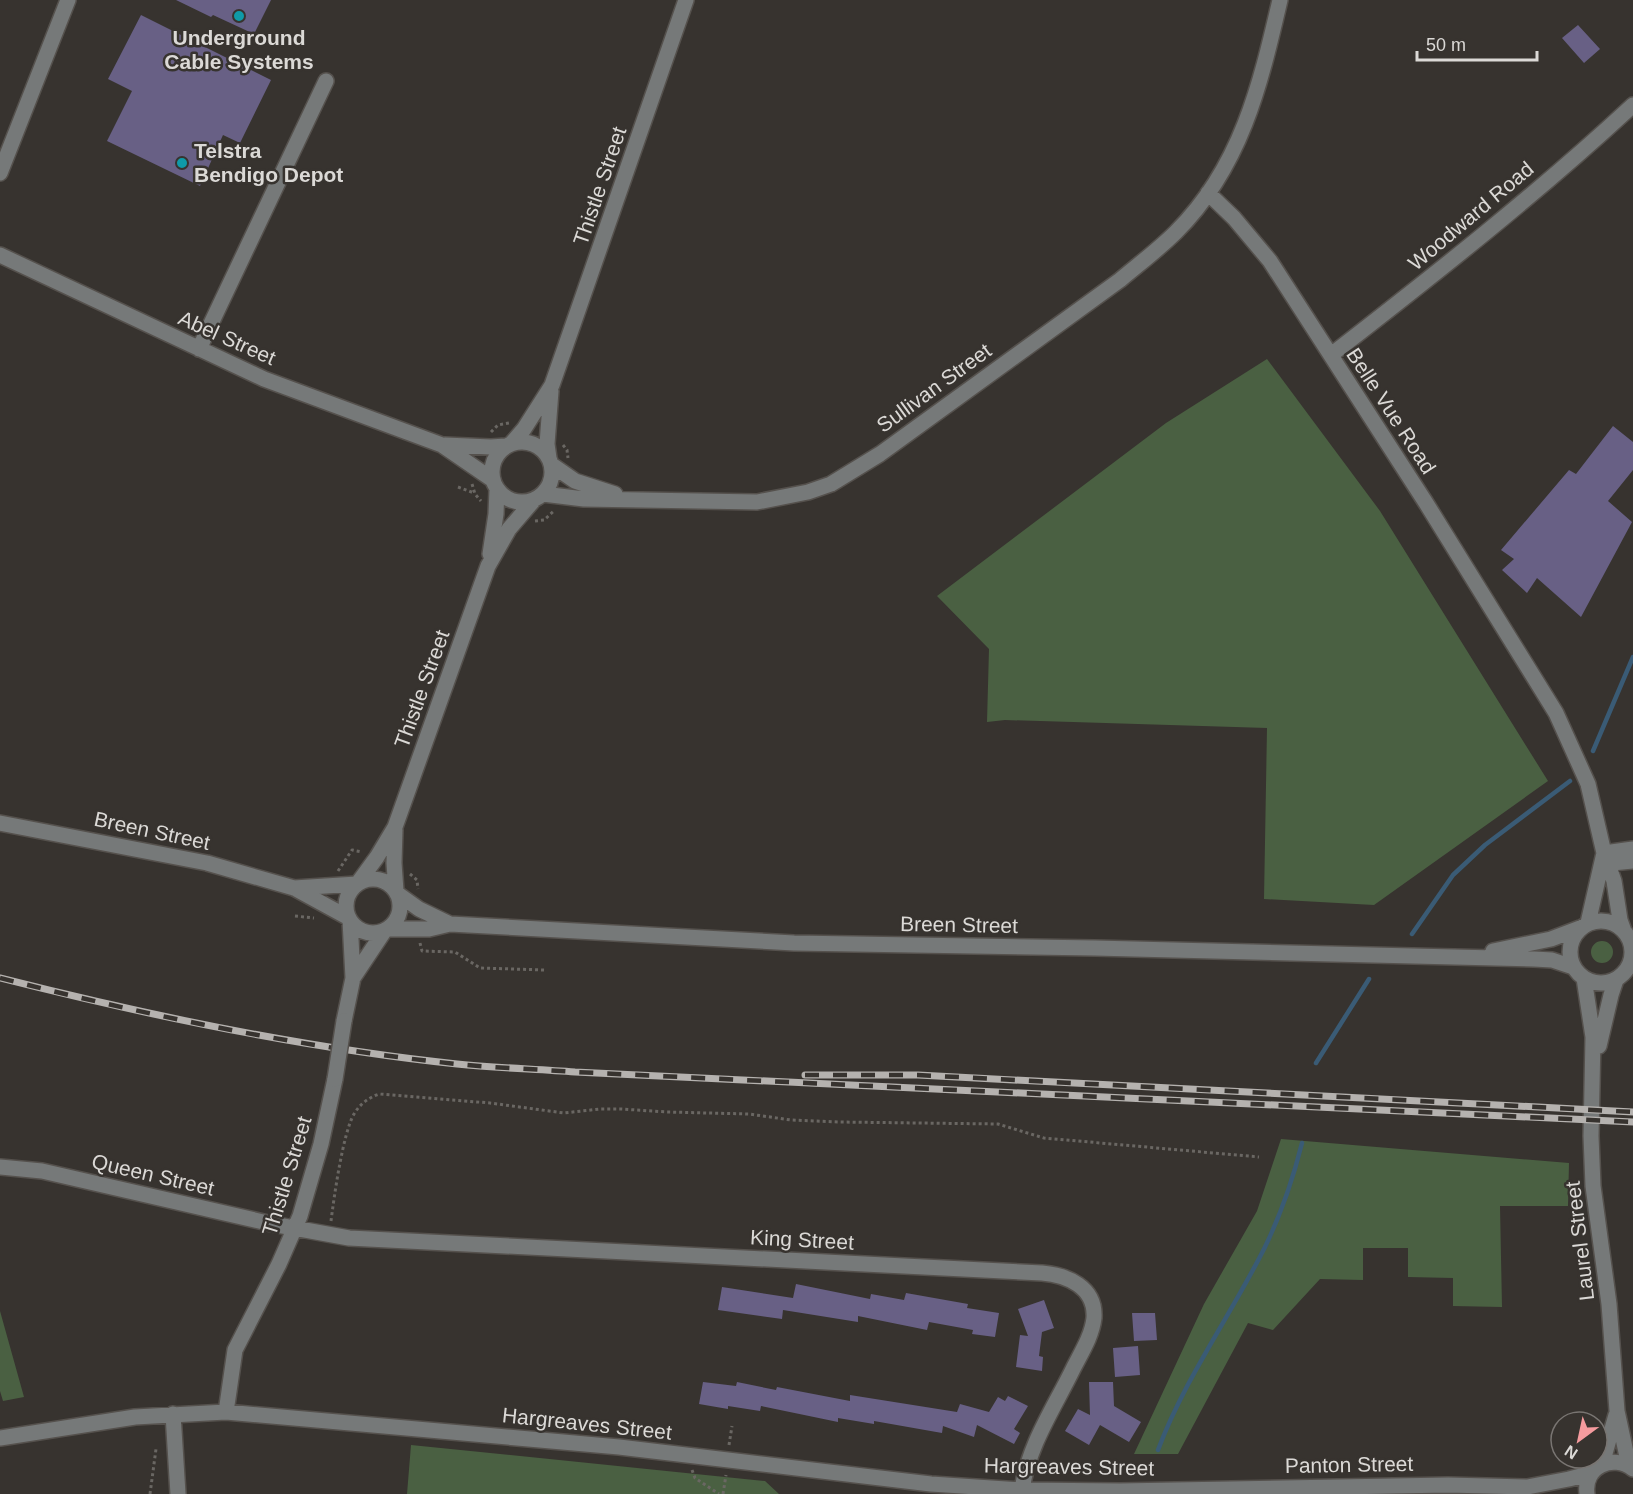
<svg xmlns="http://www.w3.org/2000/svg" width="1633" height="1494" font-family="Helvetica,sans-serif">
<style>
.green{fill:#4a6042}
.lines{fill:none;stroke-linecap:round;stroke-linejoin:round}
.stream{stroke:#3a5b75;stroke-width:4.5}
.building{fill:#686085}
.minor-casing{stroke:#55514d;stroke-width:18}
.path{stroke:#6a6763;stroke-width:3;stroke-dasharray:3 3;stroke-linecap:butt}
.minor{stroke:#767979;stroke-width:15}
.rail-casing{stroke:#b5b2af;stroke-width:7}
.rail{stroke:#37332f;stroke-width:4.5;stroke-dasharray:14;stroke-linecap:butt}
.minor-bridge-casing{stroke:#55514d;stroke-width:18;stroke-linecap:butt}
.minor-bridge{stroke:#767979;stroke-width:15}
.culture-dot{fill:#0f9aa8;stroke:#37332f;stroke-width:2}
.labels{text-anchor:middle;stroke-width:5;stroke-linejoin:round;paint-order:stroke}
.poi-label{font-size:21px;font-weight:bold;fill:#dbd9d6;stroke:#37332f}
.street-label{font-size:21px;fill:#dbd9d6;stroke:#37332f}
</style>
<rect width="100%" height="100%" fill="#37332f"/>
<path class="green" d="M1267 359 1380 511 1548 781 1374 905 1264 899 1267 728 1005 720 987 722 989 649 937 596 1166 423Z
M1591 952a11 11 0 1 1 22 0a11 11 0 1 1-22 0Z
M1281 1139 1569 1163 1568 1206H1500L1502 1307 1453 1306V1278L1408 1277V1248H1363V1280L1320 1279 1273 1330 1248 1323 1178 1454H1134L1204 1304 1257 1211Z
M0 1311 24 1397 3 1401 0 1391Z
M411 1445 765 1481 779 1494H407Z"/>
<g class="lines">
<path class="stream" d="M1593 751 1633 657
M1412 934 1453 875 1485 845 1570 781
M1316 1063 1369 979
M1158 1450C1185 1378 1231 1315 1265 1247 1281 1214 1293 1179 1302 1143"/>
</g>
<path class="building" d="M176 0H271L254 34 213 15 211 17Z
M141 15 271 80 240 143 223 135 200 186 107 141 132 91 108 79Z
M1578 25 1600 49 1584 63 1562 38Z
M1613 426 1633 442V470L1608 501 1632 522 1581 617 1537 578 1527 593 1502 570 1514 559 1501 550 1569 470 1576 474Z
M796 1284 870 1299 871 1294 904 1300 906 1293 968 1304 967 1308 999 1313 995 1337 972 1334 973 1330 929 1322 927 1330 858 1316V1322L783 1310 782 1319 718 1310 722 1287 793 1298Z
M1044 1300 1054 1328 1042 1332 1039 1356 1043 1357 1042 1371 1016 1367 1020 1335 1028 1336 1018 1309Z
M1132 1313H1155L1157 1340 1134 1341Z
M1138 1346 1140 1375 1115 1377 1113 1348Z
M703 1382 736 1386 737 1382 776 1390 777 1387 850 1401V1395L957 1412 960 1404 989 1412 998 1397 1005 1401 1008 1396 1028 1406 1014 1429 1020 1433 1014 1444 977 1425 974 1437 943 1426 942 1433 874 1421V1424L838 1418V1422L761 1406 760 1411 728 1406V1409L699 1404Z
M1089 1382H1113L1114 1406 1141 1422 1129 1442 1100 1425 1089 1445 1065 1431 1078 1409 1090 1415Z"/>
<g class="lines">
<g class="minor-casing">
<path id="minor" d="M0 173 68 0
M1208 193 1234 218 1270 261 1426 503 1556 713 1588 784 1604 853 1614 881 1620 920 1624 931
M0 255 264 379 442 445 493 480
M199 349 326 81
M1331 355C1434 275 1537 194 1633 105
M492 472a30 30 0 1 1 60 0a30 30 0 1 1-60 0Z
M511 444 524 429 552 385 686 0
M445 445 491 447 506 446
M549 458 547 444 551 391
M552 465 575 481 615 494
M543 494 584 499 757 502 808 492 831 484 880 454 1120 280C1139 264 1159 249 1176 232 1241 167 1260 86 1280 0
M490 554 496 514 497 489
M0 823 207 863 294 888 349 918
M395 830 394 863 396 891
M1604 853 1633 849
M1602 864 1633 861
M346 906a27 27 0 1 1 54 0a27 27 0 1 1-54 0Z
M358 883 377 857 395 827 488 566 509 529 533 501
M294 888 357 884
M398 894 419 909 450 924
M1570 952a31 31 0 1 1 62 0a31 31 0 1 1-62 0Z
M1588 923 1604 853
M387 929H429L450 924 794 943 1095 948 1534 959 1552 960 1573 967
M1493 951 1551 939 1580 928
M353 978 385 930
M1584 978 1593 1037 1591 1136 1593 1186 1609 1304 1617 1411 1629 1466
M344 1021 353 978 350 920
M1599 1046 1611 995 1616 980
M0 1167 42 1171 272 1224 349 1238 1042 1273C1067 1275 1096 1287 1094 1318 1092 1336 1081 1353 1073 1369 1054 1408 1028 1446 1022 1490
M226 1412 235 1350 279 1264 300 1216 321 1144 335 1079
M173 1414 178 1494
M0 1438 135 1417 226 1412 619 1447 931 1484 1022 1490 1120 1491 1448 1485 1527 1487 1569 1479 1592 1473
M1602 1464 1616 1415
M1587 1494C1583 1467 1613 1453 1633 1469"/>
</g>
<path class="path" d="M491 432 498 425 509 423
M563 445 567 450 568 458
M472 484 475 494 481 501
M458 487 474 493
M535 521 544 520 555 510
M338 871 352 850 362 852
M410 874 417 880 418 889
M295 916 314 918
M420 943 422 951 455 952 480 968 545 970
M331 1221C334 1197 343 1133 354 1114 360 1104 368 1098 379 1094L490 1103 564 1113 600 1109H621L667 1112 749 1114 791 1120 839 1122 998 1124 1044 1138 1259 1157
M729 1445 732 1426
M692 1470 695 1478 719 1494
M150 1494 156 1449
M723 1494 726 1475"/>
<use href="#minor" class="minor"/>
<g class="rail-casing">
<path id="rail" d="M0 978C150 1016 303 1048 457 1064 496 1068 536 1069 575 1072L1633 1122
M805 1075H918L1633 1112"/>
</g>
<use href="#rail" class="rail"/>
<g class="minor-bridge-casing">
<path id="minor-bridge" d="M335 1079 344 1021"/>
</g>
<use href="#minor-bridge" class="minor-bridge"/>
</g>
<g class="culture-dot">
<circle cx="239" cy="16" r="6"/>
<circle cx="182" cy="163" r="6"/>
</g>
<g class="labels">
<g class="poi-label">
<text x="239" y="45">Underground<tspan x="239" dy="24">Cable Systems</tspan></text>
<text x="194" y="158" text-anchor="start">Telstra<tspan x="194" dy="24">Bendigo Depot</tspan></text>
</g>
<g class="street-label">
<text transform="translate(600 186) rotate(-71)" y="7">Thistle Street</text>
<text transform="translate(1471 216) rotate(-40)" y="7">Woodward Road</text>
<text transform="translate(227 338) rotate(24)" y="7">Abel Street</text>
<text transform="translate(934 388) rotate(-36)" y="7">Sullivan Street</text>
<text transform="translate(1391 411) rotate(57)" y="7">Belle Vue Road</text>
<text transform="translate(422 689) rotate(-70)" y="7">Thistle Street</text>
<text transform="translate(152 831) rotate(12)" y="7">Breen Street</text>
<text transform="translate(959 925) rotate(1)" y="7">Breen Street</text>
<text transform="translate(153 1175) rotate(13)" y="7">Queen Street</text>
<text transform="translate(287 1176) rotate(-73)" y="7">Thistle Street</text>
<text transform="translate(802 1240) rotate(3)" y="7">King Street</text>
<text transform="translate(1580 1241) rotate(-97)" y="7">Laurel Street</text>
<text transform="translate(587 1424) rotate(6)" y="7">Hargreaves Street</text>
<text transform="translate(1349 1465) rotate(-1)" y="7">Panton Street</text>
<text transform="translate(1069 1467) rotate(1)" y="7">Hargreaves Street</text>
</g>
</g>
<g transform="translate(1579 1440) rotate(213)"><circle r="28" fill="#37332f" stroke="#797572" stroke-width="1.5"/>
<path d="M0-4.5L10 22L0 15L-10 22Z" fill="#f59b9e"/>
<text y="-9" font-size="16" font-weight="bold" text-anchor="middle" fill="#dbd9d6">N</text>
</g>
<path d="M1417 51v9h120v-9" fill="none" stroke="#dbd9d6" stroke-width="3"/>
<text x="1426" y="51" font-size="18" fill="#dbd9d6" stroke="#37332f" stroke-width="4.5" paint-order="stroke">50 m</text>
</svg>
